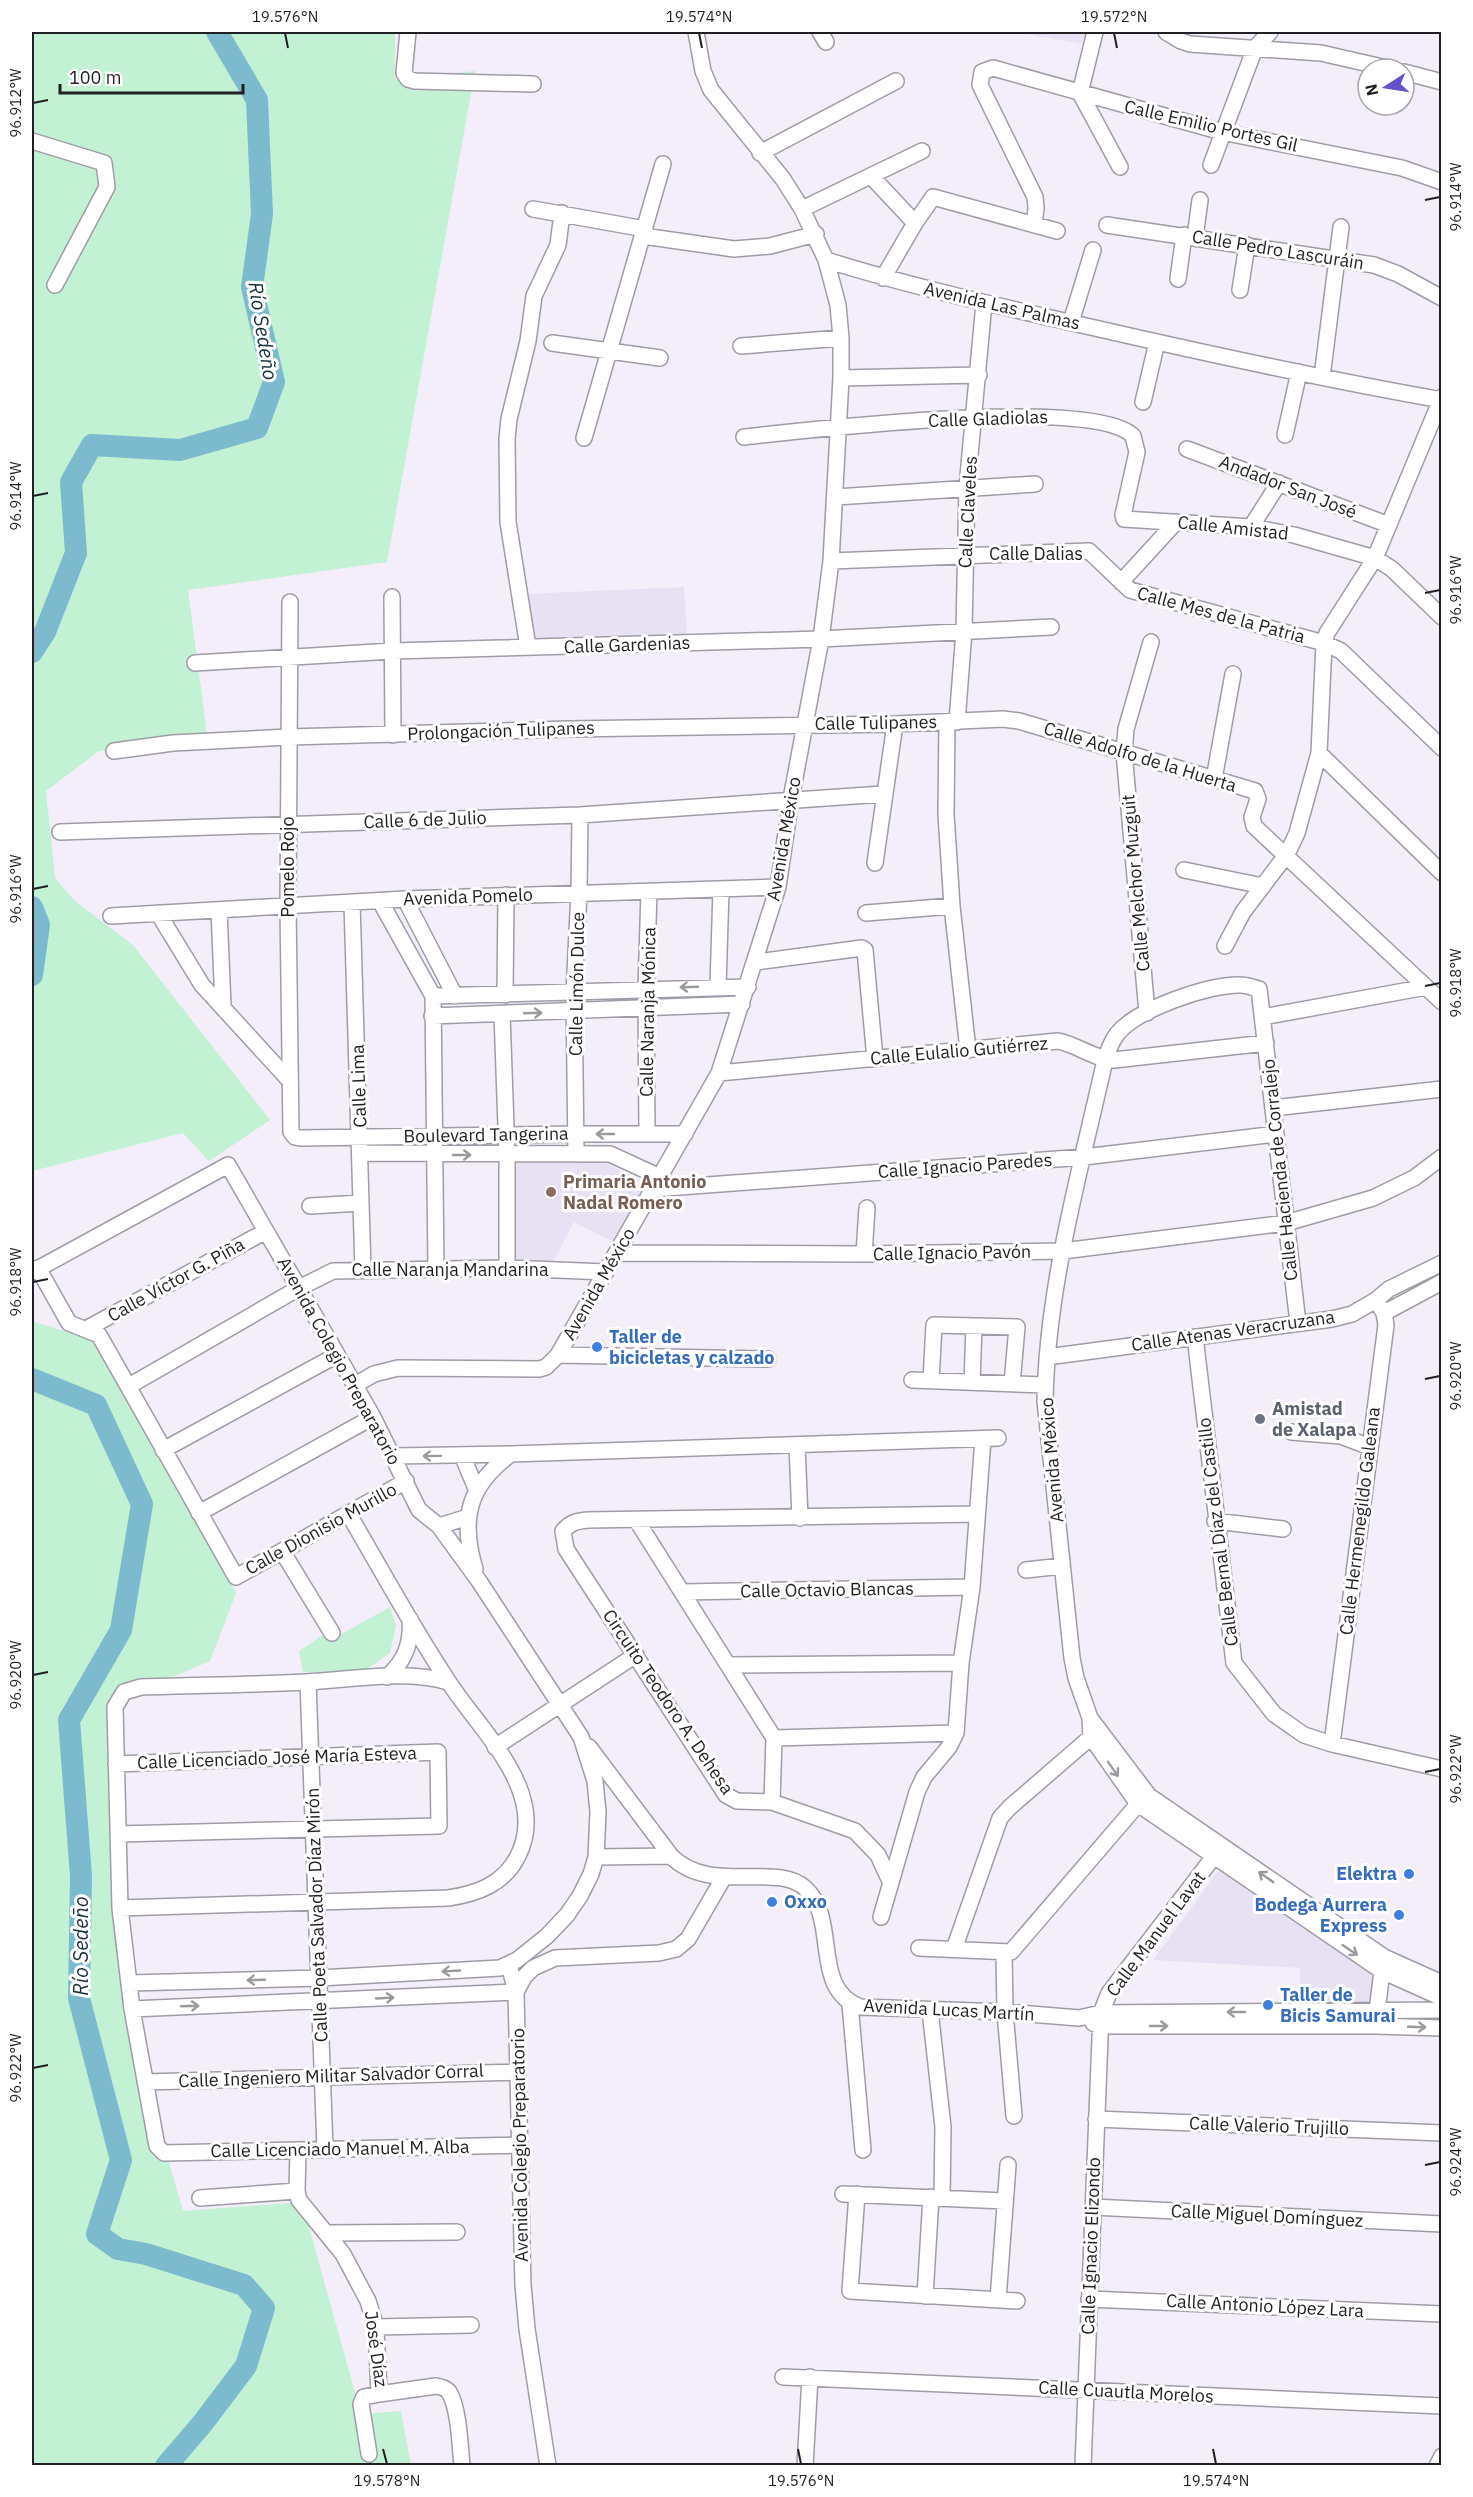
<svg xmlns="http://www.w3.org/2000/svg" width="1473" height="2497" font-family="'IBM Plex Sans',sans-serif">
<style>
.built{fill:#e8e0f3}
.green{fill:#c3f1d3}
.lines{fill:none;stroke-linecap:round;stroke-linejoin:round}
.river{stroke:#7cbace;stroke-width:22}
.minor-casing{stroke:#a09ca7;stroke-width:18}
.minor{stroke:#fff;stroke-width:15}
.oneway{stroke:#9b9a9c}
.ticks{fill:none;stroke:#201f23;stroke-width:2}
.education-dot{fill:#8d6e63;stroke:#fff;stroke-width:2}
.shop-dot{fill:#3f7fe0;stroke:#fff;stroke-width:2}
.worship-dot{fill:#6b7280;stroke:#fff;stroke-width:2}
.labels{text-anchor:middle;stroke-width:6;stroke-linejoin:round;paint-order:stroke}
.street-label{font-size:18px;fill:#201f23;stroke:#fff}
.education-label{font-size:18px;font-weight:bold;fill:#785e54;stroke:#fff;text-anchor:start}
.shop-label{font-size:18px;font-weight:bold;fill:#366cbe;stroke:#fff;text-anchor:start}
.worship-label{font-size:18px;font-weight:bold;fill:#5b616d;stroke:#fff;text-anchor:start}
.water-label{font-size:20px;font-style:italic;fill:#14323c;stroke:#fff}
.neatline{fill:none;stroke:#201f23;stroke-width:2}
.ticks-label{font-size:15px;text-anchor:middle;fill:#201f23}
</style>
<rect width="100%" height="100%" fill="#f3eefa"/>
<path class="built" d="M1016 32H1091L1088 45Z
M684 587 687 636 535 641 526 594Z
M603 1162 651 1185 618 1244 574 1222 552 1264 513 1261V1163Z
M1222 1866 1375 1973 1373 2007H1300V1968L1153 1960Z"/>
<path class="green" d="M32 32H395V79L475 71 387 562 188 590 208 742 99 751 46 791 55 878 75 901 133 945 270 1120 209 1161 183 1133 32 1171Z
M32 1321 95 1341 236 1593 210 1661 158 1683 118 1693 129 2024 183 2211 302 2202 361 2414 401 2411 411 2465H32Z
M390 1607 396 1625 390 1653 364 1671 303 1672 299 1651 323 1635 329 1641Z"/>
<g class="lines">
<path class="river" d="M32 652 45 632 76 553 71 482 92 445 180 450 257 428 274 382 252 287 262 214 257 100 217 32
M32 907 39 925 32 975
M32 1379 96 1405 142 1504 121 1630 69 1720 81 1876 79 1998 121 2160 97 2234 118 2249 146 2254 244 2285 264 2308 246 2366 202 2424 166 2466"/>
<g class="minor-casing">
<path id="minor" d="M408 32 404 73 408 79 415 81 533 84
M820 32 826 42
M1095 32 1080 93 1120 167
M1166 32 1181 41 1190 44 1321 53 1391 69
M1404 72 1442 82
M32 141 104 163 107 187 55 285
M760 153 896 81
M1211 165 1255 48 1270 32
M871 176 915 223
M533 209 645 229
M802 209 922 151
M1034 225 1036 208 1035 197 980 85 982 72 993 68 1222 132 1402 168 1442 182
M1107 225 1374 265 1398 274 1442 298
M643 236 734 249 770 246 816 234
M1195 237 1200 200
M826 260C912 287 999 306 1086 326 1204 353 1322 379 1442 400
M883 278 915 223 933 197 1057 231
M1178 279 1184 235
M1240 290 1247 245
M1071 322 1093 250
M552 343 660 358
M741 346 841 338
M1322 377 1341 227
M841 378 979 375
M1143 402 1157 342
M1285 435 1299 372
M744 437C809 430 1094 396 1133 436L1137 452 1123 515 1124 519 1251 527 1294 535 1375 558 1392 569 1442 617
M584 438 663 164
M1187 449 1389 525
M836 497 1035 484
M1251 527 1279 483
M831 561 1089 551 1130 590 1324 643 1341 651 1442 748
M1121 582 1176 522
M392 597 393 735
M290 602 288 906 291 1132 295 1137 300 1138 576 1134H685
M528 647 508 522 507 439 509 419 528 341 534 296 558 245 562 213
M195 663 392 651 821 639 1051 627
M947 722 946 814 952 906 968 1050
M957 722 964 631 967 487 984 303
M114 751 173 743 289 737 569 729 895 724 1003 719 1019 721 1255 791 1258 799 1252 817 1254 826 1442 1002
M1319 753 1442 873
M1214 779 1233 674
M60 832 580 815 883 794
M875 863 895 724
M1184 870 1263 886
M405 899 455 996
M380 901 433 996 436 1269
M352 903 363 1270
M219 910 223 1006
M158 913 202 985 289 1080
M866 913 952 906
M111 916 405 899 778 887
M1225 946 1243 912 1287 854 1297 833 1319 753 1324 643 1327 633 1375 558 1442 397
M756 962 862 948 865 950 875 1059
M718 986 721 890
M505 995 506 895
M433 996 748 987
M1147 1013 1124 752 1126 729 1151 642
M502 1014 507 1155V1268
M432 1016 742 1004
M1263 1017 1426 987
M719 1073 1058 1041C1078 1045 1094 1059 1114 1060L1266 1043
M1273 1108 1442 1089
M647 1134 646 989 649 891
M361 1153 610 1154 660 1177
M576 1153 574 993 579 892 580 815
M653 1189 1084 1157 1276 1134
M310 1206 361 1203
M616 1253 864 1254 1063 1251 1286 1223 1373 1198 1414 1178 1442 1157
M864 1254 867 1208
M38 1268 69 1323 99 1335 236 1577 406 1481
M32 1272 228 1165 373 1417 419 1510 439 1526 479 1581 581 1737 595 1781 598 1812 596 1857 591 1874 580 1896 567 1915 547 1936 517 1960 500 1968 319 1978 129 1983
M1384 1313 1442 1282
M1298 1323 1259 989C1254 988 1247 985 1241 985 1209 984 1137 1009 1117 1034 1111 1042 1108 1051 1105 1060 1080 1172 1047 1286 1045 1401L1072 1658 1076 1678 1090 1718 1091 1737 1138 1804 1382 1971 1442 1998
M86 1329 266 1231
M1195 1337 1234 1663 1274 1714 1304 1735 1332 1744 1442 1769
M558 1355 768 1359
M1047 1357 1332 1319 1352 1314 1376 1300 1389 1289 1442 1263
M912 1380 1045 1385
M931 1380 934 1325 1017 1327 1012 1384
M972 1382 974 1326
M355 1385 374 1374 398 1368 539 1369 546 1367 558 1355 719 1073 778 887 791 799 821 639 831 561 841 378V338L838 305 826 260 802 209 783 179 711 90 703 71 696 32
M129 1386 299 1288 333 1271 507 1268 606 1272
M1291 1432 1341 1436 1370 1447
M797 1445 800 1518
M163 1450 337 1355
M462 1455 477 1491
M394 1456 511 1454 998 1438
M199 1513 373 1417
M637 1521 774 1738 772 1802
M1215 1521 1283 1529
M439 1526 468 1517
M282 1551 332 1633
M475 1569C460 1519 468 1485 511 1454
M1026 1570 1062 1566
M682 1592 972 1587
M728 1665 961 1663
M387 1677C405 1661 412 1643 410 1619
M308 1682 325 2149
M448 1682C407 1669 349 1680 306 1682 251 1685 196 1685 141 1687L124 1692 115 1707 120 1908 132 2009 157 2146 164 2153 520 2145
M1090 1718 1149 1796 1384 1957 1442 1983
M774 1738 956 1733
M1332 1744 1386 1325 1384 1313 1376 1300
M495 1747 636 1655
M589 1747 671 1856C709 1895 777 1862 805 1888 840 1920 810 1988 860 2007L1005 2012 1079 2018 1101 2013 1442 2010
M116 1764 438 1752 439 1826 118 1834
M596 1857 671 1856
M890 1881 878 1855 855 1831 772 1802 737 1801 726 1795 566 1549 563 1531C571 1522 577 1521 588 1520L977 1514
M120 1908 448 1898C477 1894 504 1884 518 1856 550 1792 480 1731 448 1681 412 1627 381 1569 348 1513
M881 1917 917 1792 924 1777 949 1747 956 1733 961 1663 972 1587 983 1439
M919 1948 1011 1952 1138 1804
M954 1949 1000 1818 1010 1807 1098 1731
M1004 1953 1005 2012 1014 2116
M509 1965 516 1992 523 2285 527 2329 548 2466
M516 1992 524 1977 533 1968 555 1958 659 1953 676 1949 688 1939 724 1877
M850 2004 863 2150
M132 2009 516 1992
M930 2010 943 2127 942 2198
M1376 2019 1382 1971
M1093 2023 1100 2026H1376L1442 2028
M145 2082 518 2072
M1096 2119 1442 2133
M298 2150 297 2191 299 2200 343 2254 368 2301 376 2327 379 2394 436 2386C441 2387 446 2388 449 2392 459 2408 460 2446 462 2466
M843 2194 1005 2201
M857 2194 850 2291 1017 2301
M200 2198 297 2191
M1093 2207 1442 2224
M327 2233 457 2232
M925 2296 931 2197
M1089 2299 1442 2314
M998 2300 1008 2165
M376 2327 471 2325
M783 2377 1442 2406
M369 2454 361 2404 364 2397 379 2394
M805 2466 810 2377
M1083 2466 1101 2013 1109 1993 1222 1846
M1437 2466 1442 2456"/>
</g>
<use href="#minor" class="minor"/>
</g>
<defs><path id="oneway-shaft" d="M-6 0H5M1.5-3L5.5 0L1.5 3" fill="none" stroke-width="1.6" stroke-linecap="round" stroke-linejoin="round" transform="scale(1.5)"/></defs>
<g class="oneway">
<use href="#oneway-shaft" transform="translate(689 987) rotate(178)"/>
<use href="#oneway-shaft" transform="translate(533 1013) rotate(-2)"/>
<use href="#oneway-shaft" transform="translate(605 1134) rotate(-180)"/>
<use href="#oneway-shaft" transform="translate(462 1155)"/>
<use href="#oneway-shaft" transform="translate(432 1456) rotate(179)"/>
<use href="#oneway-shaft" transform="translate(1113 1769) rotate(55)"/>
<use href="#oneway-shaft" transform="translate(1266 1877) rotate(-145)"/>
<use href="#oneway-shaft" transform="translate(1350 1950) rotate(34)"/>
<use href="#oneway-shaft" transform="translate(451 1971) rotate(177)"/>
<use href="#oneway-shaft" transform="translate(256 1980) rotate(178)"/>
<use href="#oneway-shaft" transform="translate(385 1998) rotate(-3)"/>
<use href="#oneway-shaft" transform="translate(190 2006) rotate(-2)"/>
<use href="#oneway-shaft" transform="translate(1236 2012) rotate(180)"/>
<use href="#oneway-shaft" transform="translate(1159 2026)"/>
<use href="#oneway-shaft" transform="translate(1417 2027) rotate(2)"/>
</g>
<path class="ticks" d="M285 33 288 48M699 33 702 48M1114 33 1117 48M33 103 48 100M1425 200 1440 197M33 496 48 493M1425 593 1440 590M33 889 48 886M1425 986 1440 983M33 1282 48 1279M1425 1379 1440 1376M33 1675 48 1672M1425 1772 1440 1769M33 2068 48 2065M1425 2165 1440 2162M383 2449 387 2464M798 2449 801 2464M1213 2449 1216 2464"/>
<circle class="education-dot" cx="551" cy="1192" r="6"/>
<g class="shop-dot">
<circle cx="597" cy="1347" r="6"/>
<circle cx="1409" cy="1874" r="6"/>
<circle cx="772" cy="1902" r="6"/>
<circle cx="1399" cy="1915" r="6"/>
<circle cx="1268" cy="2005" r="6"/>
</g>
<circle class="worship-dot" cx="1260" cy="1419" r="6"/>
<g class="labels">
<g class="street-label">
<text transform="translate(1211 126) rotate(13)" y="6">Calle Emilio Portes Gil</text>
<text transform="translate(1278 250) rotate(9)" y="6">Calle Pedro Lascuráin</text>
<text transform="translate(1002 306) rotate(13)" y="6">Avenida Las Palmas</text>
<text transform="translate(988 419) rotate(-2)" y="6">Calle Gladiolas</text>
<text transform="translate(1288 487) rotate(21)" y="6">Andador San José</text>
<text transform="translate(968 512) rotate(-87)" y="6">Calle Claveles</text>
<text transform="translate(1233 528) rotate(6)" y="6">Calle Amistad</text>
<text x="1036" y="560">Calle Dalias</text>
<text transform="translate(1221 615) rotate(15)" y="6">Calle Mes de la Patria</text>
<text transform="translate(627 645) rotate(-2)" y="6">Calle Gardenias</text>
<text transform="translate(876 723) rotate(-1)" y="6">Calle Tulipanes</text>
<text transform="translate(501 731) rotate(-2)" y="6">Prolongación Tulipanes</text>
<text transform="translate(1140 757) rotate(17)" y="6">Calle Adolfo de la Huerta</text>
<text transform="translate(425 820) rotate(-2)" y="6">Calle 6 de Julio</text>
<text transform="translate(784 839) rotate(-80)" y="6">Avenida México</text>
<text transform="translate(288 867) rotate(-90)" y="6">Pomelo Rojo</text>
<text transform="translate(1136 883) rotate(-95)" y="6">Calle Melchor Muzguit</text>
<text transform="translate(468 897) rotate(-2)" y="6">Avenida Pomelo</text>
<text transform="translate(577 984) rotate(-89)" y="6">Calle Limón Dulce</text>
<text transform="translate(648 1012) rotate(-89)" y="6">Calle Naranja Mónica</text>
<text transform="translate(959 1051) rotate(-5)" y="6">Calle Eulalio Gutiérrez</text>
<text transform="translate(359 1086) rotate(-92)" y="6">Calle Lima</text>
<text transform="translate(486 1135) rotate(-1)" y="6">Boulevard Tangerina</text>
<text transform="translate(965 1166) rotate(-4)" y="6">Calle Ignacio Paredes</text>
<text transform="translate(1280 1170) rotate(-96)" y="6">Calle Hacienda de Corralejo</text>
<text transform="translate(952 1253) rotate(-1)" y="6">Calle Ignacio Pavón</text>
<text x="450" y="1276">Calle Naranja Mandarina</text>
<text transform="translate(176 1280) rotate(-29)" y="6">Calle Víctor G. Piña</text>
<text transform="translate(599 1284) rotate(-60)" y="6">Avenida México</text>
<text transform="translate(1233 1331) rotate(-8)" y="6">Calle Atenas Veracruzana</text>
<text transform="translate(339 1361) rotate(61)" y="6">Avenida Colegio Preparatorio</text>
<text transform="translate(1052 1460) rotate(-95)" y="6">Avenida México</text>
<text transform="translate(1360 1521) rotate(-83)" y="6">Calle Hermenegildo Galeana</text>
<text transform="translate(321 1529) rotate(-29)" y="6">Calle Dionisio Murillo</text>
<text transform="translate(1218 1532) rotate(-97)" y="6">Calle Bernal Díaz del Castillo</text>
<text transform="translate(827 1590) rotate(-1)" y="6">Calle Octavio Blancas</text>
<text transform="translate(668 1702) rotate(56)" y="6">Circuito Teodoro A. Dehesa</text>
<text transform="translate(277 1758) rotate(-2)" y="6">Calle Licenciado José María Esteva</text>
<text transform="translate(317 1915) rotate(-92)" y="6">Calle Poeta Salvador Díaz Mirón</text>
<text transform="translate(1156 1934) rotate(-53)" y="6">Calle Manuel Lavat</text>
<text transform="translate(949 2010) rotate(3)" y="6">Avenida Lucas Martín</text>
<text transform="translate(331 2076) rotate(-2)" y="6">Calle Ingeniero Militar Salvador Corral</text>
<text transform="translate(1269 2126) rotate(2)" y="6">Calle Valerio Trujillo</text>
<text transform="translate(520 2145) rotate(-91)" y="6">Avenida Colegio Preparatorio</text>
<text transform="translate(340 2149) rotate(-1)" y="6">Calle Licenciado Manuel M. Alba</text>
<text transform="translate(1267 2216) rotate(3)" y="6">Calle Miguel Domínguez</text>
<text transform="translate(1091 2246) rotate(-88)" y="6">Calle Ignacio Elizondo</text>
<text transform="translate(1265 2306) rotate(3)" y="6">Calle Antonio López Lara</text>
<text transform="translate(376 2349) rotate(82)" y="6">José Díaz</text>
<text transform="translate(1126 2392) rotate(3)" y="6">Calle Cuautla Morelos</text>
</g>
<g class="education-label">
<text x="563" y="1188">Primaria Antonio<tspan x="563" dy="21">Nadal Romero</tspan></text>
</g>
<g class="shop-label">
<text x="609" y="1343">Taller de<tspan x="609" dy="21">bicicletas y calzado</tspan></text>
<text x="1397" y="1880" text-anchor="end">Elektra</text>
<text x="784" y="1908">Oxxo</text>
<text x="1387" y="1911" text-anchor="end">Bodega Aurrera<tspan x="1387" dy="21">Express</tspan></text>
<text x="1280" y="2001">Taller de<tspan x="1280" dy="21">Bicis Samurai</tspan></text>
</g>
<g class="worship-label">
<text x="1272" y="1415">Amistad<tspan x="1272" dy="21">de Xalapa</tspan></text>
</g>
<g class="water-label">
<text transform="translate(263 331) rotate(81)" y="7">Río Sedeño</text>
<text transform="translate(81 1946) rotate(-90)" y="7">Río Sedeño</text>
</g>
</g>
<rect width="1473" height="2497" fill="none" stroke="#ffffff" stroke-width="66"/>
<g transform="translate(1386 87) rotate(258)"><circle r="28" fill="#ffffff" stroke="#a6a5a7" stroke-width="1.5"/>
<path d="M0-4.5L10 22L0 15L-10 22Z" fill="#6452cb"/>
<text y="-9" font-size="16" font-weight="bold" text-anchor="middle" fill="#201f23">N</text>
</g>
<path d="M60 84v9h183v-9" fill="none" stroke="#201f23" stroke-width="3"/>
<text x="69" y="84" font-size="18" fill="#201f23" stroke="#ffffff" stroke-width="4.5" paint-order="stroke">100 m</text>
<rect x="33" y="33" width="1407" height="2431" class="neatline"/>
<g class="ticks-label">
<text x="285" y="22">19.576°N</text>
<text x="699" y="22">19.574°N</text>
<text x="1114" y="22">19.572°N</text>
<text transform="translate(16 103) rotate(-90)" y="5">96.912°W</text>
<text transform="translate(1456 197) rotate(-90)" y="5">96.914°W</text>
<text transform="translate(16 496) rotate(-90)" y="5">96.914°W</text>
<text transform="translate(1456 590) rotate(-90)" y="5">96.916°W</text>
<text transform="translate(16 889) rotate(-90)" y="5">96.916°W</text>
<text transform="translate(1456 983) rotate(-90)" y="5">96.918°W</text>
<text transform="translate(16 1282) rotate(-90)" y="5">96.918°W</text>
<text transform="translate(1456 1376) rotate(-90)" y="5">96.920°W</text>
<text transform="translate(16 1675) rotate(-90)" y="5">96.920°W</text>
<text transform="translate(1456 1769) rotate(-90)" y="5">96.922°W</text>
<text transform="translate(16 2068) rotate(-90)" y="5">96.922°W</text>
<text transform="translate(1456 2162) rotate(-90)" y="5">96.924°W</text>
<text x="387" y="2486">19.578°N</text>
<text x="801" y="2486">19.576°N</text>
<text x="1216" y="2486">19.574°N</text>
</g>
</svg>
